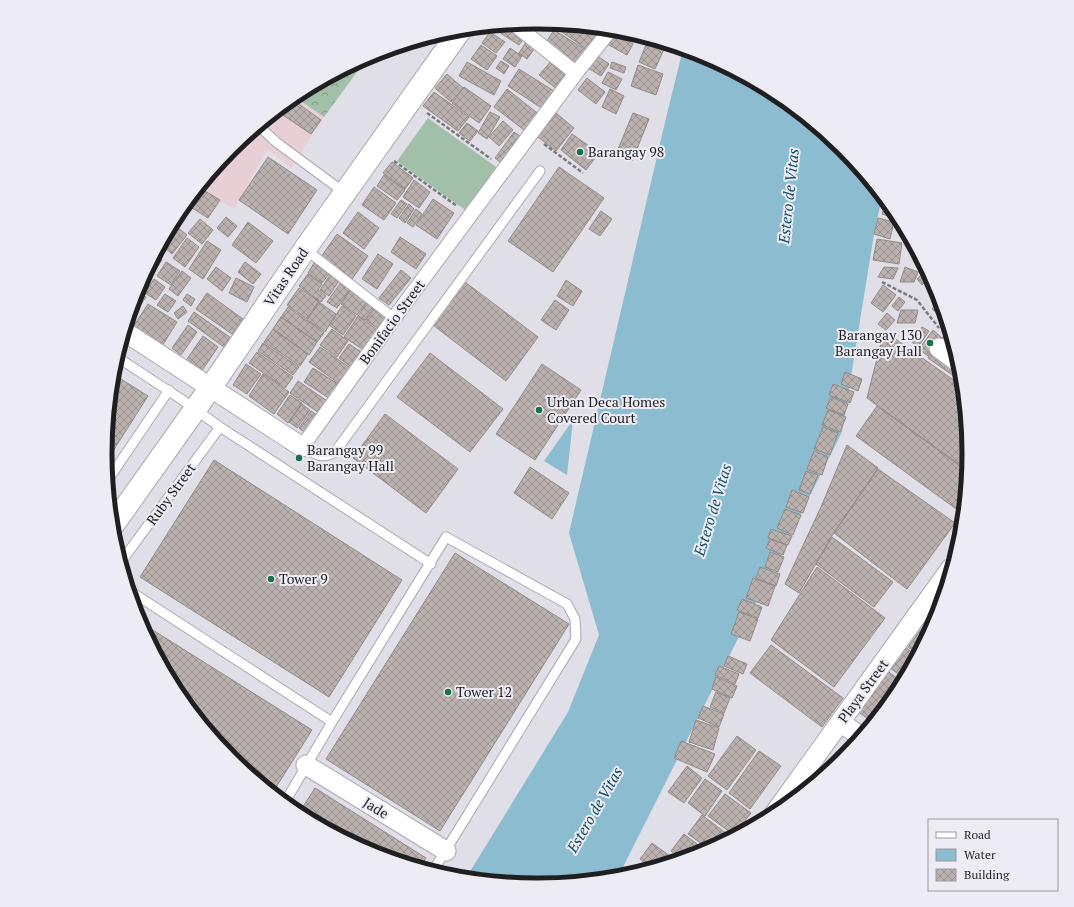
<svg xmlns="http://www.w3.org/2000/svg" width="1074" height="907" font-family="'PT Serif',serif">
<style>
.commercial{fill:#e8ced5}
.forest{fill:url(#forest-crowns)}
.pitch{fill:#a2c0a9}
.water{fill:#8cbccf}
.building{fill:url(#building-cross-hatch);stroke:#928a87}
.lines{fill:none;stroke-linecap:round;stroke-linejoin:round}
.service-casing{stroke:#aba9b1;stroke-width:11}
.pedestrian-casing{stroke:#aba9b1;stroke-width:16}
.minor-casing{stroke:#aba9b1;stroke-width:21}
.tertiary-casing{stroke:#aba9b1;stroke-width:24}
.path{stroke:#7a797e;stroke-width:2.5;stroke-dasharray:4 2;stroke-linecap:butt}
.service{stroke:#fff;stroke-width:9}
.pedestrian{stroke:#fff;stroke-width:14}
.minor{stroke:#fff;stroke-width:19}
.tertiary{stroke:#fff;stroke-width:22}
.poi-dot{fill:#177247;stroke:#edebf3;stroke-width:1.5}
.labels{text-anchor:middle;stroke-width:4;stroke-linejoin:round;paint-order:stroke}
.poi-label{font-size:14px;fill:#1f1f21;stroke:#edebf3;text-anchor:start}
.street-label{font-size:14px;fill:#1f1f21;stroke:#edebf3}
.water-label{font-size:15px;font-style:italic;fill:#0a4e62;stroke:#edebf3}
.rim{fill:none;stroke:#1f1f21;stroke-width:5}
</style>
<defs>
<pattern id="forest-crowns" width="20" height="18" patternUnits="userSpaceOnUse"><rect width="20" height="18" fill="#a2c0a9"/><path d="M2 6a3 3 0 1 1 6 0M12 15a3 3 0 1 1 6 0" fill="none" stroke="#839b89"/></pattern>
<pattern id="building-cross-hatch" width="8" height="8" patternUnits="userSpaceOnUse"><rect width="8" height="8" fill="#bbb2af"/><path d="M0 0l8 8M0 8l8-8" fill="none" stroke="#97908e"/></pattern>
</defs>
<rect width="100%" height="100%" fill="#e0dee6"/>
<path class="commercial" d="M295 97 324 117 291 168 267 149 234 209 199 189 232 148Z"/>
<path class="forest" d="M368 57 324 117 295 97 297 95Z"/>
<path class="pitch" d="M428 118 499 169 468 212 397 161Z"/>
<path class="water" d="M683 49 702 55 777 95 842 149 882 197 874 234 842 432 618 877 537 885 466 878 568 712 599 635 569 533 666 118Z
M573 420 567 475 544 461Z"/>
<path class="building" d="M540 22 553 24 549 29Z
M557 24 594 28 602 33 589 51 555 27Z
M504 25 524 38 519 45 494 29 496 26Z
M554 30 586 50 577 65 545 44Z
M490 32 505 42 496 53 482 43Z
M613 33 633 44 627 55 607 44Z
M528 39 537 45 527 59 519 53Z
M648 40 665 47 655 69 639 62Z
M481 45 497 56 487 70 471 59Z
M510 48 522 56 515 67 503 59Z
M596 55 609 64 601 76 588 68Z
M553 59 572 73 558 90 539 75Z
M501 61 509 66 504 74 496 68Z
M467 62 501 81 494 95 459 76Z
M612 62 626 67 624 73 610 68Z
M638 65 663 74 656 95 631 86Z
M519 69 554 91 543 109 508 86Z
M608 72 622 79 616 90 602 83Z
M447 74 463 88 451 102 435 88Z
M587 78 605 92 596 104 578 90Z
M464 87 491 106 479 123 452 103Z
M507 89 541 116 528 133 494 107Z
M610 89 624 96 616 114 602 107Z
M434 92 469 117 458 131 423 106Z
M292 99 321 120 311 134 277 111Z
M490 112 500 117 487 139 478 133Z
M556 113 574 128 556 151 538 137Z
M633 113 649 119 632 161 616 154Z
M503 121 513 130 499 146 489 137Z
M467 123 478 131 470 141 459 133Z
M514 132 524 139 504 165 495 158Z
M572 134 599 153 586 170 561 150Z
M268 157 317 190 288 234 239 200Z
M392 162 413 178 405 189 383 173Z
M559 167 604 198 553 272 508 241Z
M384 175 405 190 397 200 377 186Z
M414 180 430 192 419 208 403 197Z
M374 187 396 203 384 220 362 205Z
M200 188 220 200 208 218 186 204Z
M433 199 454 213 437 239 416 225Z
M401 200 407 204 397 218 391 214Z
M409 204 414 209 405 223 399 218Z
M184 206 188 209 179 222 175 220Z
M885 206 892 209 899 220 882 214Z
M416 209 422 214 413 227 407 223Z
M601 211 612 219 600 236 589 229Z
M358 212 379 228 364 249 343 233Z
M226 217 237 226 228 237 217 228Z
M878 218 894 222 890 239 874 234Z
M200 219 213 230 202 244 188 233Z
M248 222 273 241 256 263 232 245Z
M177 227 187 235 172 254 163 246Z
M337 234 368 256 352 279 321 257Z
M400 237 426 254 416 269 391 252Z
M187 238 199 247 185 267 173 258Z
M877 239 902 243 899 264 873 260Z
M207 241 221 250 203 279 189 269Z
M378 254 393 264 377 289 362 279Z
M156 256 162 260 151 276 147 273Z
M166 262 180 271 171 285 157 276Z
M245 262 261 274 253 284 238 272Z
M314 263 329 274 322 283 308 273Z
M216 267 231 278 222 291 207 279Z
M884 267 898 268 893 279 878 277Z
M905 267 918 272 914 282H900Z
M401 270 411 278 389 305 379 298Z
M926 270 930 277 922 285 917 279Z
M182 271 191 278 178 296 169 289Z
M308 274 322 284 318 290 326 296 321 302 299 286Z
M330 275 339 281 329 296 320 290Z
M145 276 149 278 140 290 138 288Z
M236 278 254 287 247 302 229 293Z
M154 279 165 287 156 300 145 293Z
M566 280 582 291 573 306 557 296Z
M342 281 351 288 337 308 327 302Z
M465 282 538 337 506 381 433 325Z
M883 285 896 295 883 312 871 303Z
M299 288 319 301 307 319 287 305Z
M352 288 368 300 357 315 341 304Z
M138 291 146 297 131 319 129 318Z
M207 293 243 319 232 334 196 309Z
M165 294 176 301 168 312 157 305Z
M187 294 195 299 191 306 183 300Z
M899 297 905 302 898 311 892 306Z
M555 300 569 310 556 330 541 320Z
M939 300 943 312 940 316 932 309Z
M368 301 375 306 365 320 358 316Z
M319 302 336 314 325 332 307 320Z
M148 304 177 322 162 346 133 327Z
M183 306 187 312 178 319 174 313Z
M342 306 356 316 343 335 329 325Z
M288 307 324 333 317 342 281 317Z
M375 308 390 318 381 331 366 320Z
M901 310H918L915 323H897Z
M194 312 231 338 224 347 188 321Z
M887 313 895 320 886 330 878 324Z
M358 316 379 331 365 351 344 337Z
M281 317 317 342 309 355 273 329Z
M188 325 197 332 181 355 172 348Z
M922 327 929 331 918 347 912 342Z
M273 329 308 354 300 366 264 342Z
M332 329 348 341 337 357 320 345Z
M933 330 941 337 928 356 919 349Z
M884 331 962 386 968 454 967 470 867 398Z
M203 336 218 347 201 372 185 362Z
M942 337 953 344 960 370 961 381 928 358Z
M263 343 299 367 293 375 258 351Z
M349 344 363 353 353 368 339 358Z
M320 347 352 369 341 385 309 362Z
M257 352 293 377 285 388 249 363Z
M430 353 503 409 470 452 397 397Z
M246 364 261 374 247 394 233 385Z
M542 364 581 390 535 460 496 434Z
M313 368 341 386 332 400 304 382Z
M845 372 862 379 858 391 841 384Z
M113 374 148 396 106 462V453Z
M263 374 289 392 274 414 249 396Z
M298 381 330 403 322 415 290 393Z
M833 384 854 392 850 403 829 395Z
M290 395 302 403 288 423 277 414Z
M831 397 848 404 844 415 826 408Z
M302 404 310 410 297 428 289 422Z
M877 406 967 471 963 514 856 436Z
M828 410 846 417 840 432 822 425Z
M311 411 320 417 308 435 299 428Z
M385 414 458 469 426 513 353 458Z
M823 427 838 433 830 455 814 449Z
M847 445 878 468 833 534 799 593 785 584 821 507Z
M814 451 828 457 822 475 807 469Z
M214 460 402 580 329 697 140 577Z
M530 467 569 493 552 519 514 493Z
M878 469 955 523 907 589 834 533Z
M806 471 818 475 810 494 799 490Z
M792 490 809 497 803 513 786 507Z
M785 509 801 515 793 535 777 528Z
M771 529 792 536 788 545 768 538Z
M832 537 893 582 874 607 816 564Z
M770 539 787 545 783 555 766 548Z
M770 552 784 557 778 572 765 567Z
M455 553 569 624 440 831 326 759Z
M760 567 780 574 776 586 756 578Z
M817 567 885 618 834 687 771 640Z
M753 578 775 586 768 606 746 598Z
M742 599 762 607 758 618 737 610Z
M940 604 936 619 932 626 927 623Z
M739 612 758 619 750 641 731 634Z
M140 622 312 730 273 792 232 758 178 693Z
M925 624 930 628 917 653 908 647Z
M771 645 843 698 822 727 750 673Z
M905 647 916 655 904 678 890 668Z
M728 656 747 664 743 674 724 666Z
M719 666 739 674 735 684 715 675Z
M886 670 902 682 896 693 872 722 856 710Z
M716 677 737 686 732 698 712 689Z
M716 692 730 698 724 713 710 707Z
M703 706 724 714 719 727 698 718Z
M696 720 719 728 713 750 689 742Z
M737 736 756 750 727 790 708 776Z
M681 741 715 754 707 772 674 758Z
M759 751 781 766 750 809 729 793Z
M837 751 844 756 816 780Z
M687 766 702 778 684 803 668 792Z
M705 779 722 791 705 816 688 803Z
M315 788 426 858 420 867 372 852 299 813Z
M725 794 751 813 734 835 708 816Z
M702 815 731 837 709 849 688 834Z
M684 834 702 848 698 853 681 858 671 851Z
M652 843 674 859 673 861 651 868 640 859Z
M641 865 646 869 635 872Z"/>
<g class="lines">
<g class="service-casing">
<path id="service" d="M259 126 276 142 345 193
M305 249 394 318
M117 357 181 399 220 427 431 564
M302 447C315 454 321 460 335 452L540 171
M108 480 169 390
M121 562 220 427
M130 591 332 722
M285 802 332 722 446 537 567 604 575 619 576 639 433 871"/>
</g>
<g class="pedestrian-casing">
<path id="pedestrian" d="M514 24 576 73
M302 447 394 318 576 73 611 29"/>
</g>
<g class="minor-casing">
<path id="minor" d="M125 332 302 447
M939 348 958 362
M840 722 860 736
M306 765 446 851
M774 814 951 568"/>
</g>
<g class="tertiary-casing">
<path id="tertiary" d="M113 525 211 387 305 249 461 29"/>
</g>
<path class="path" d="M427 113 491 159
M544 144 583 173
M394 161 457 206
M882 282 917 300 939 328"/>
<use href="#service" class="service"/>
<use href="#pedestrian" class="pedestrian"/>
<use href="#minor" class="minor"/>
<use href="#tertiary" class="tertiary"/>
</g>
<g class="poi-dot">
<circle cx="580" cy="152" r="4"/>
<circle cx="930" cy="343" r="4"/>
<circle cx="539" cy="410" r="4"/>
<circle cx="299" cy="458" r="4"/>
<circle cx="271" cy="579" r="4"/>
<circle cx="448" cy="692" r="4"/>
</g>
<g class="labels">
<g class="poi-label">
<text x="588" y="157">Barangay 98</text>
<text x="922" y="340" text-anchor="end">Barangay 130<tspan x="922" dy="16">Barangay Hall</tspan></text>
<text x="547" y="407">Urban Deca Homes<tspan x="547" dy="16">Covered Court</tspan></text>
<text x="307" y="455">Barangay 99<tspan x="307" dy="16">Barangay Hall</tspan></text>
<text x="279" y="584">Tower 9</text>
<text x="456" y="697">Tower 12</text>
</g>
<g class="street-label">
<text transform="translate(286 277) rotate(-56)" y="5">Vitas Road</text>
<text transform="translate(392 322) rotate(-54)" y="5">Bonifacio Street</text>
<text transform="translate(171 494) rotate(-54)" y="5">Ruby Street</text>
<text transform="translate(863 691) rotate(-54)" y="5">Playa Street</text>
<text transform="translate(376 808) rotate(32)" y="5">Jade</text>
</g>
<g class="water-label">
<text transform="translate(789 196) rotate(-84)" y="5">Estero de Vitas</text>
<text transform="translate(713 510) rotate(-73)" y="5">Estero de Vitas</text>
<text transform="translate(595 810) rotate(-60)" y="5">Estero de Vitas</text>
</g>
</g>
<path d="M0 0H1074V907H0ZM536 29H538A424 424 0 0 1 962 453V454A424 424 0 0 1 538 878H536A424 424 0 0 1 112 454V453A424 424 0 0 1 536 29Z" fill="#edebf3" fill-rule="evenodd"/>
<path class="rim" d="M536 29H538A424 424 0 0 1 962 453V454A424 424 0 0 1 538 878H536A424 424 0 0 1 112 454V453A424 424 0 0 1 536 29Z"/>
<rect x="928" y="819" width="130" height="72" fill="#edebf3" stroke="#9b999f"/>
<rect x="936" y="832" width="20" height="6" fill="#ffffff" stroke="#9b999f"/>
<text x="964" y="839" font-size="12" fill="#1f1f21">Road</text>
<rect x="936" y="849" width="20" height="12" fill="#8cbccf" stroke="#9b999f"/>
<text x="964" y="859" font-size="12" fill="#1f1f21">Water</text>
<rect x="936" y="869" width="20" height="12" fill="url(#building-cross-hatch)" stroke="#9b999f"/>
<text x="964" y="879" font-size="12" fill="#1f1f21">Building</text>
</svg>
